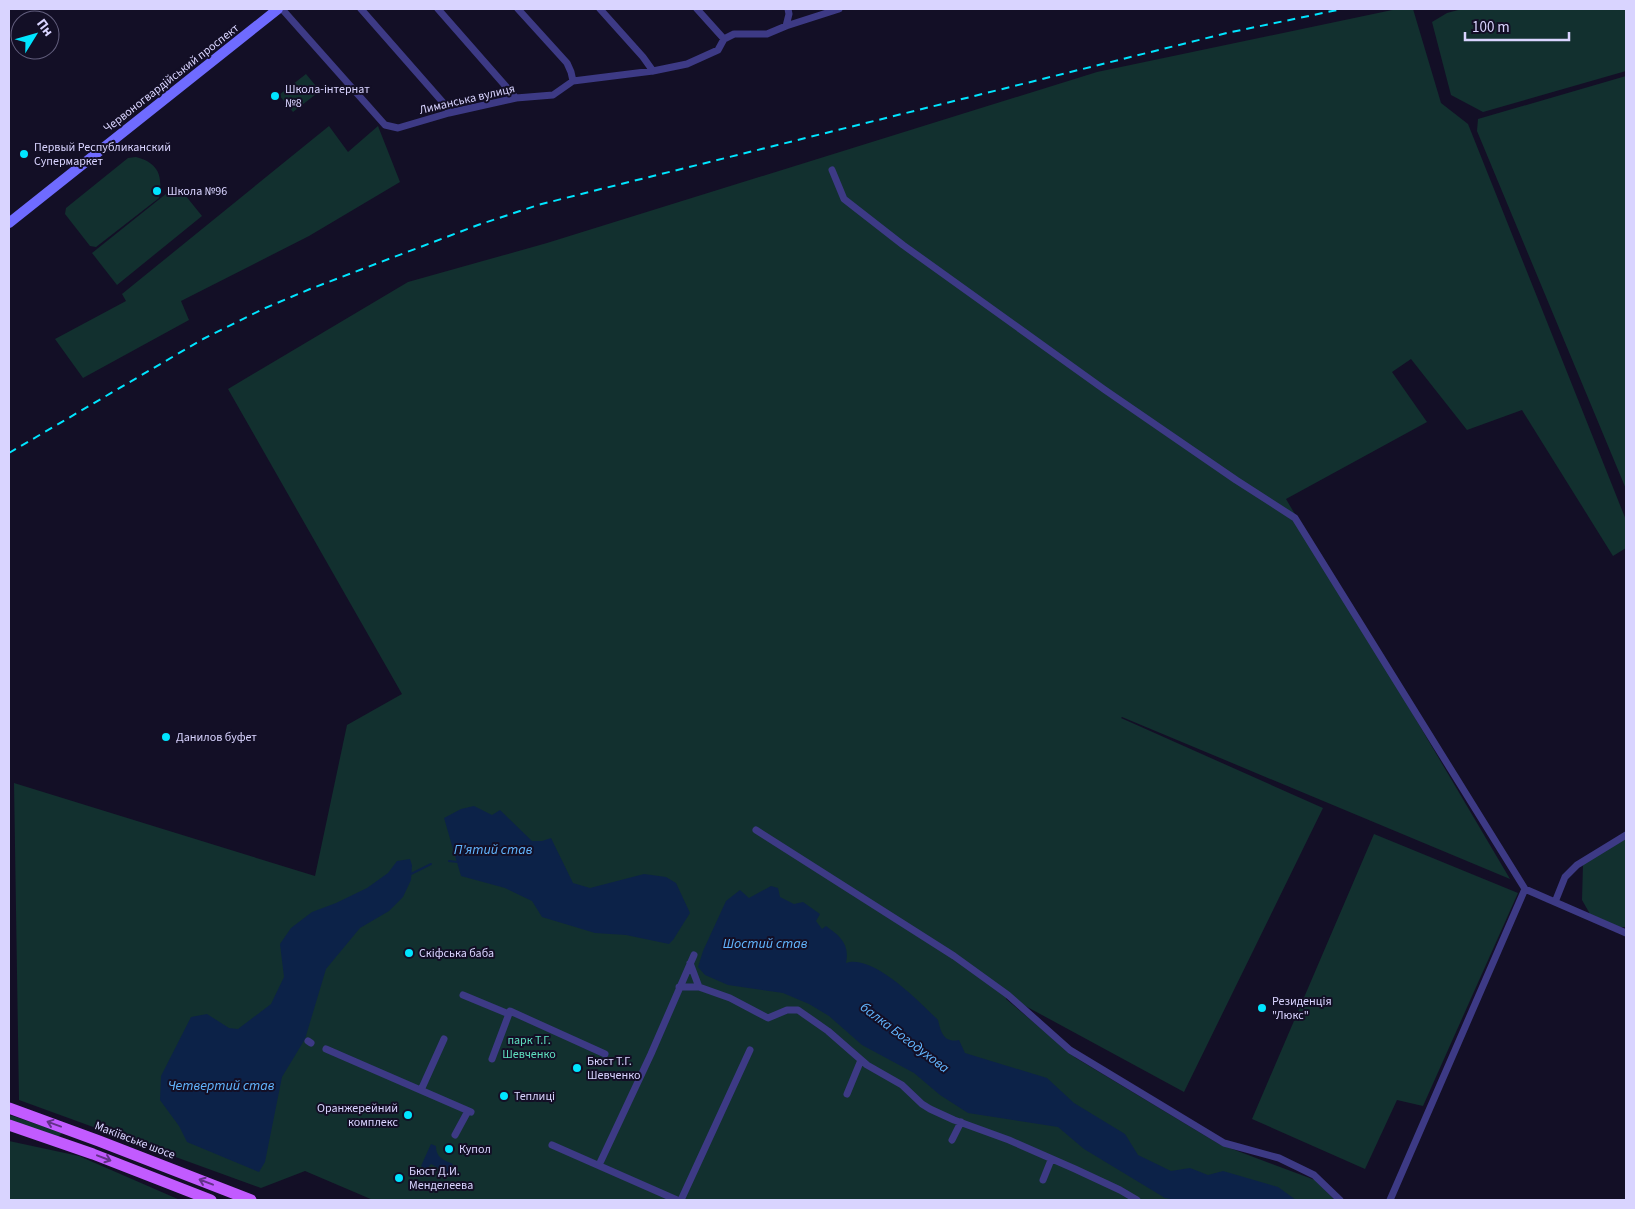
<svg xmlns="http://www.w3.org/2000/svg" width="1635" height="1209" font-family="'Source Sans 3',sans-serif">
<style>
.green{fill:#12302f}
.water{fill:#0c2248}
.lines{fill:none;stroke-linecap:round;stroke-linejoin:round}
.stream{stroke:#0c2248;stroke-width:2}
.street{stroke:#3d3a85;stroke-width:7}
.secondary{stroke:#6f6bff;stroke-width:10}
.primary{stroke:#c25bff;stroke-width:11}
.rail{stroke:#00e5ff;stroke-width:2;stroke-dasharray:8 6;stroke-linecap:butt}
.oneway{stroke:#623188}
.poi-dot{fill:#00e5ff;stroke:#130f26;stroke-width:2}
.labels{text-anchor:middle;stroke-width:4;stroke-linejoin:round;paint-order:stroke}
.street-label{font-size:12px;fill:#d9d4ff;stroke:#130f26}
.poi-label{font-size:12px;fill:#d9d4ff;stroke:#130f26;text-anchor:start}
.park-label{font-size:12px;fill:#5fe0c0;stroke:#130f26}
.water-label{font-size:14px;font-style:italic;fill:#62b6ff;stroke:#130f26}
</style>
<rect width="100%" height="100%" fill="#130f26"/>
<path class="green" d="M1397 9H1413L1441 103 1468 124 1626 520V548L1613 556 1522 410 1467 430 1411 359 1392 372 1427 422 1286 499 1510 879 1122 717 1121 718 1323 808 1184 1092 1007 996 1006 999 1076 1058 1219 1144 1315 1180 1335 1200H373L305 1171 261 1188 19 1100 14 783 315 876 347 725 402 694 228 389 408 282 547 243 1097 72Z
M1462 9H1626V71L1483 112 1451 95 1432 22 1447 13Z
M306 74 320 91 293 112 279 95Z
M1626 76V489L1477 131 1478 119Z
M329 126 348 152 378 126 400 182 309 236 181 301 189 320 83 378 55 339 126 301 122 294Z
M136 157C159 163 163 176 159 198L96 247 90 246 65 214 66 208 128 158Z
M177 185 202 216 117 285 92 253Z
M1374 834 1518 893 1423 1106 1397 1100 1365 1169 1252 1119Z
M1626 838V927H1620L1590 914 1582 900 1583 864Z
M9 1115 16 1117 62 1133 57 1138 9 1122Z
M9 1141 79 1156 180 1200H9Z"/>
<path class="water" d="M474 806 492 815 500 810 532 841H542L551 838 573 883 590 888 644 874 666 877 676 883 690 913 673 940 669 944 626 935 595 933 542 917 532 901 505 888 461 876 444 818 461 809Z
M410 859 412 865 411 880 403 897 389 911 360 928 326 969 305 1039 282 1077 265 1162 259 1172 187 1142 179 1126 160 1100 161 1076 191 1017 207 1014 229 1028 238 1029 271 1004 284 977 280 944 291 928 312 912 336 903 367 888 388 873 397 861Z
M771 886 778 888 780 897 794 904 803 902 820 914 816 921 822 929 826 926C840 936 850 944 846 963 872 953 920 1002 938 1020 941 1033 944 1043 959 1040L965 1053 1047 1078 1074 1103 1125 1134 1138 1155 1171 1171 1190 1168 1208 1175 1223 1171 1278 1187 1296 1200H1176L1165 1198 1084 1149 1058 1127 968 1113 940 1095 914 1073 862 1045 829 1016 809 1004 783 993 728 985 705 975 698 967 703 951 726 901 740 890 749 898Z
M431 1144 436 1146C436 1158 444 1160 453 1164L449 1174 431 1164 427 1169 421 1166Z"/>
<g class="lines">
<path class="stream" d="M449 861 458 862
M411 874 431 864"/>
<path class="street" d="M282 9 385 125 398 128 449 113 516 98 553 95 573 81 653 71 687 64 718 50 724 39 734 34H767L786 26 839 9
M361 9 447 107 449 113
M438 9 516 98
M518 9 567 63 571 72 573 81
M600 9 643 57 653 71
M697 9 724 39
M786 26 789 14 788 9
M832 170 844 199 903 245 1105 390 1236 480 1295 518 1525 889
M756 830 954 956 1008 995 1070 1050 1224 1143 1279 1158 1314 1175 1340 1200
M1555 902 1565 877 1577 865 1626 835
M690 963 699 987
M679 987H699L730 998 768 1018 787 1010H798L828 1031 867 1065 902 1085 922 1104 930 1109 954 1120 1009 1140 1075 1169 1120 1190 1137 1200
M463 995 509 1014
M308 1041 311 1043
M326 1049 471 1112
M492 1059 510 1011 605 1054
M421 1090 444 1039
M847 1094 861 1060
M455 1135 468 1111
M952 1140 961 1122
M552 1145 677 1200
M599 1165 651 1054 694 955
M1043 1180 1051 1160
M681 1200 750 1050
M1390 1200 1525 889 1626 933"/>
<path class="secondary" d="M9 223 278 9"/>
<path class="primary" d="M9 1108 99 1141 251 1200
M9 1125 93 1154 211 1200"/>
<path class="rail" d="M9 453 203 339 263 309 310 289 478 225 538 205 589 192 1227 33 1342 9"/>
</g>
<defs><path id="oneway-shaft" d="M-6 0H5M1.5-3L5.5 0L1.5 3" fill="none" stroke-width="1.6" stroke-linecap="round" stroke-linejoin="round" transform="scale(1.25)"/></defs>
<g class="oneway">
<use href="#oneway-shaft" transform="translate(54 1124) rotate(-160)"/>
<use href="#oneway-shaft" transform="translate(104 1158) rotate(21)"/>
<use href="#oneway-shaft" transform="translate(206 1182) rotate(-159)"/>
</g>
<g class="poi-dot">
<circle cx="275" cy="96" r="5"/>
<circle cx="24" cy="154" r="5"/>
<circle cx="157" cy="191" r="5"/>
<circle cx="166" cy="737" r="5"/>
<circle cx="409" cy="953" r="5"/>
<circle cx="1262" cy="1008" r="5"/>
<circle cx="577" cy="1068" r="5"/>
<circle cx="504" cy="1096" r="5"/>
<circle cx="408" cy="1115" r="5"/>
<circle cx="449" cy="1149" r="5"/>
<circle cx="399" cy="1178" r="5"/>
</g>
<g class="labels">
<g class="street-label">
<text transform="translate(171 78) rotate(-38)" y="4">Червоногвардійський проспект</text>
<text transform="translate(467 99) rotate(-13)" y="4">Лиманська вулиця</text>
<text transform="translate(135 1140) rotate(21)" y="4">Макіївське шосе</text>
</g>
<g class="poi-label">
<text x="285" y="93">Школа-інтернат<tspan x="285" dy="14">№8</tspan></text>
<text x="34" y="151">Первый Республиканский<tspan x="34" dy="14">Супермаркет</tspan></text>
<text x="167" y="195">Школа №96</text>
<text x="176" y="741">Данилов буфет</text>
<text x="419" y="957">Скіфська баба</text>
<text x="1272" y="1005">Резиденція<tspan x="1272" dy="14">"Люкс"</tspan></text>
<text x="587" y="1065">Бюст Т.Г.<tspan x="587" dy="14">Шевченко</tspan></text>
<text x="514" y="1100">Теплиці</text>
<text x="398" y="1112" text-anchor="end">Оранжерейний<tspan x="398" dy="14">комплекс</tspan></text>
<text x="459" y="1153">Купол</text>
<text x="409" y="1175">Бюст Д.И.<tspan x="409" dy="14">Менделеева</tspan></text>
</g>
<g class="park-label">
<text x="529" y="1044">парк Т.Г.<tspan x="529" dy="14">Шевченко</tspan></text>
</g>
<g class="water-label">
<text x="493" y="854">П'ятий став</text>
<text x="765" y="948">Шостий став</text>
<text transform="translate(905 1037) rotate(37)" y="5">балка Богодухова</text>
<text x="221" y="1090">Четвертий став</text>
</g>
</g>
<rect width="1635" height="1209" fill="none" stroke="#d9d4ff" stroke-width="20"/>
<g transform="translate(35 35) rotate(53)"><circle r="24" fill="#130f26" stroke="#625e7d"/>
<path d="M0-4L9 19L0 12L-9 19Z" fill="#00e5ff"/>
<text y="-8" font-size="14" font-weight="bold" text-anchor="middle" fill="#d9d4ff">Пн</text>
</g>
<path d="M1465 32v8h104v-8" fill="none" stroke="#d9d4ff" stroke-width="2.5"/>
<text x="1472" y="32" font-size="15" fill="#d9d4ff" stroke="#130f26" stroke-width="4" paint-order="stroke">100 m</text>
</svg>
